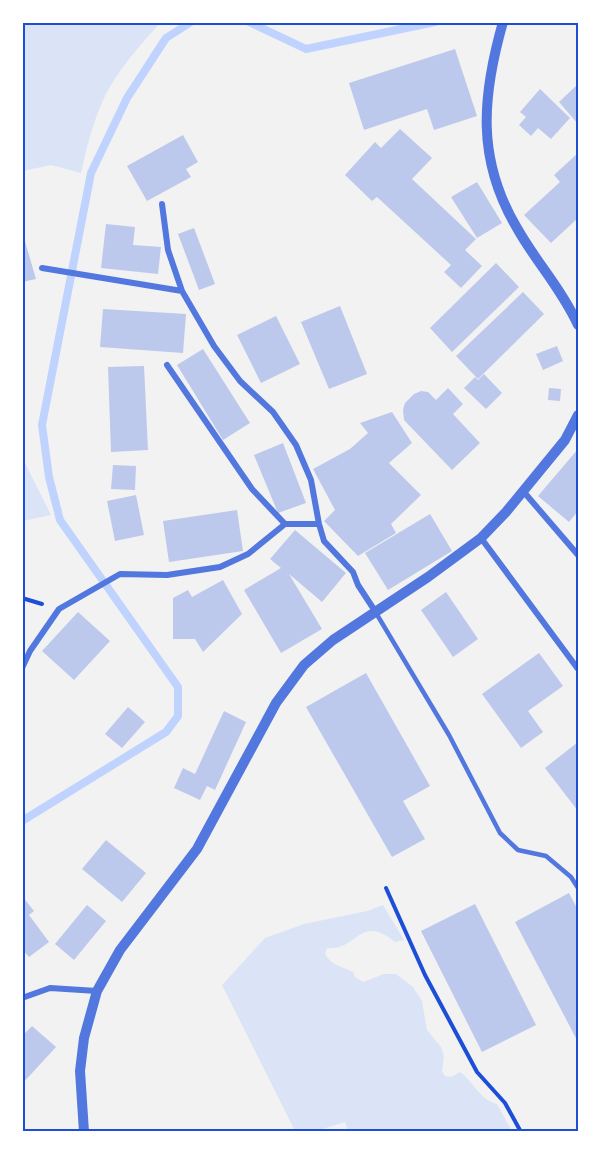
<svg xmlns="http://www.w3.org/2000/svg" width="601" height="1154" font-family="'DejaVu Sans',sans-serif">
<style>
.green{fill:#dbe4f7}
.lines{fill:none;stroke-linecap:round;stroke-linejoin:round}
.stream{stroke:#bfd3fe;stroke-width:8}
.building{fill:#bdc9ec}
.path{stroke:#1d4ed8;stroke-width:4}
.service{stroke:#5277de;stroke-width:4.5}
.minor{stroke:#5277de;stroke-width:6}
.tertiary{stroke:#5277de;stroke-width:10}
.neatline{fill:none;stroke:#1d4ed8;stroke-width:2}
</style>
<rect width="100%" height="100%" fill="#f2f2f2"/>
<path class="green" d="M23 22 160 23C143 42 125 62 111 85 96 110 87 145 81 173L51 165 23 171Z
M22 457 51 515 23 521Z
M383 905 404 940 395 942C359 913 358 951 327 948L325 954C332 966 341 966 353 972L355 977 363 982 384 974H396L413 987 422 1001 427 1030 441 1047 444 1056 442 1071 445 1076 451 1077 460 1072C474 1082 480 1100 497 1104L512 1131H348L345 1122 316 1131H295L222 985 265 938 304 924 367 911Z"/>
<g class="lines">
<path class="stream" d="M249 22 306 49 435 22
M22 821 166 732 178 716V687L60 520 49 477 42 425 91 173 127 98 166 38 191 22"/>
</g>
<path class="building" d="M455 49 477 116 434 130 427 109 364 130 349 83Z
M578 84V124L559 102Z
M540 89 570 118 551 139 538 128 531 136 519 125 526 117 520 112Z
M400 129 432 158 412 179 476 239 465 250 482 266 461 288 444 272 451 265 377 197 372 201 345 175 375 142 381 148Z
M183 135 198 162 186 169 191 177 147 201 127 166Z
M578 153V218L551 243 524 215 560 182 554 175Z
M477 182 502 223 477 238 451 197Z
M106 224 135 227 133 245 161 247 158 274 101 268Z
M194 228 215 284 199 290 178 234Z
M22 231 36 279 22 282Z
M496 263 519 287 452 352 430 328Z
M523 292 544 314 478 379 456 356Z
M340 306 367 374 329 389 301 322Z
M103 309 186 314 183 353 100 347Z
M276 316 300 364 261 383 237 335Z
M557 346 563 361 543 370 536 354Z
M203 349 250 423 223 440 177 365Z
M144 366 148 450 111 452 108 367Z
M484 374 502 393 486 409 464 388 475 377 478 380Z
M448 388 463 404 453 414 480 443 452 470 404 420 403 410 405 403 414 394 421 391 428 392 436 400Z
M549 388 561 389 560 401 548 400Z
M392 412 412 443 389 463 421 495 391 524 396 533 358 556 324 521 335 510 313 469 350 449 368 433 360 423Z
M283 443 306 503 278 513 254 455Z
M578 449V511L569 522 538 496Z
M113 465 136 466 135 490 111 489Z
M136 495 144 535 115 541 107 501Z
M237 510 243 551 169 562 163 521Z
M430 514 452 551 388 590 365 553Z
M295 530 346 573 322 602 289 574 322 629 281 653 244 590 281 568 270 559Z
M223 580 242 614 203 652 195 639H173V598L188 590 192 597Z
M446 592 478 639 453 657 421 610Z
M78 612 110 641 74 680 42 651Z
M539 653 563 686 528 711 543 732 521 748 482 694Z
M366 673 430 786 403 801 425 839 392 857 306 707Z
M128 707 145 722 122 748 105 734Z
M224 711 246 722 215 790 207 786 200 800 174 788 183 768 195 774Z
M578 742V811L545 768Z
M106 840 146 873 122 902 82 869Z
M569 893 578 910V1042L515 922Z
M22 896 34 911 29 915 49 942 29 957 22 949Z
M475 904 536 1025 482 1052 421 931Z
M87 905 106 921 74 960 55 944Z
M32 1026 56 1047 22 1084V1036Z"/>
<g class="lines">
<path class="path" d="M22 598 42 604
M386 888 425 975 477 1072 505 1103 521 1132"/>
<path class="service" d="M376 613 449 735 500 833 518 850 546 856 571 877 578 888"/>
<path class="minor" d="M162 204 168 250 182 291 214 346 240 381 273 412 296 445 311 480 319 524 324 541 353 572 358 585 375 611
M42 268 182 291
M167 365 252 489 285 524
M523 491 578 555
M481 538 578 669
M22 668 30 651 59 609 120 574 167 575 220 567 248 554 285 524H319
M22 998 50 988 97 991"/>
<path class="tertiary" d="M503 22C482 96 476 159 517 228 536 262 561 288 578 325
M84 1132 80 1071 84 1038 97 991 120 950 197 849 276 703 304 665 333 640 428 577 481 538 506 512 565 440 578 415"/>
</g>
<rect width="601" height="1154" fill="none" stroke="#ffffff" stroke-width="48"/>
<rect x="24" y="24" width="553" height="1106" class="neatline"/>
</svg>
